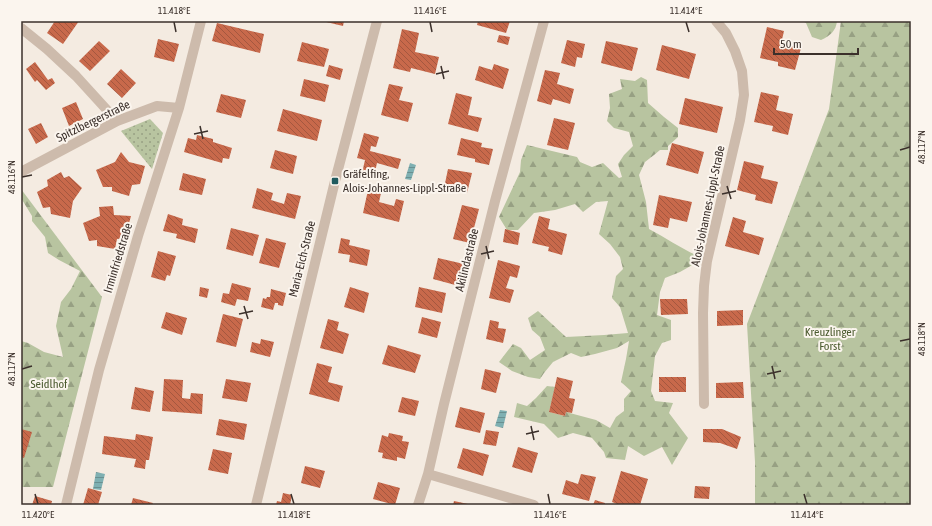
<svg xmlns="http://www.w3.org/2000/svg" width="932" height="526" font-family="'Asap Condensed',sans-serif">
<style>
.grass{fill:url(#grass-dots)}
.forest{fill:url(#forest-firs)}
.water{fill:url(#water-rules)}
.building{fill:url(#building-back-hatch)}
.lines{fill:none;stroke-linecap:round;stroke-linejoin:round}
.street{stroke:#cdbbac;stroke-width:10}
.ticks{fill:none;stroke:#3b302b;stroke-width:1.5}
.poi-dot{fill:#1f5a5e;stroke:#fbf5ee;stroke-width:1.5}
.labels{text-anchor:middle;stroke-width:4;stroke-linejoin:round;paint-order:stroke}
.street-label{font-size:12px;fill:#3b302b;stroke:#fbf5ee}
.poi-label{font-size:12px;fill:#3b302b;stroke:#fbf5ee;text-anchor:start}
.park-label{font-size:12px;fill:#4a5a2e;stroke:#fbf5ee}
.neatline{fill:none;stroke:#3b302b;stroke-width:1.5}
.ticks-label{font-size:10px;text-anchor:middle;fill:#3b302b}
</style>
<defs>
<pattern id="grass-dots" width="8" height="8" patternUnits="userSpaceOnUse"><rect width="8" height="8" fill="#b8c4a0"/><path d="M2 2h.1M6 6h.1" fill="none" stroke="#97a083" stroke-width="1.8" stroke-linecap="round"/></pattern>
<pattern id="forest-firs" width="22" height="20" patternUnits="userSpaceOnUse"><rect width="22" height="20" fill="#b8c4a0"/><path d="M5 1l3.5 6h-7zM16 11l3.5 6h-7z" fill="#97a083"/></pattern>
<pattern id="water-rules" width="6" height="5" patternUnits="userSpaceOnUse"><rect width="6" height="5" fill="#7fb0b2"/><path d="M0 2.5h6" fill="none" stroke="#699091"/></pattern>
<pattern id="building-back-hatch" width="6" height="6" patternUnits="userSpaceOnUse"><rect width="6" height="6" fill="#c8694b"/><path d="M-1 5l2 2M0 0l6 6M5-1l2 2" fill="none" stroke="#a4573f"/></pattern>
</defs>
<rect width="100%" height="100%" fill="#f4ebe1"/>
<path class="grass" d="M150 119 163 133 152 169 121 131Z"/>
<path class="forest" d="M802 21H837C836 31 830 36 821 40L812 37 806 23Z
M841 21H911V505H755V462L747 324 829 109Z
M641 77 647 80 648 103 664 117 678 128V137L668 146V150H660L654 155 645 162 639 175 646 202 649 229C665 237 680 248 696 255L694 264 680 272 665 278 660 292 657 315 671 320V340L662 343 655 356 651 391 655 401 673 403 669 413 688 438 672 465 662 447 644 456 628 446 625 460 606 458 604 452 592 438 573 433 558 438 544 424 514 417 517 403 527 406 536 398 547 386 555 387 549 412 565 416 566 412 596 420 610 428 616 417 624 411V399L631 391 621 382 626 359 629 341 617 348 595 354 581 357 571 353 553 362 544 373 540 379 528 377 512 371 499 362 513 344 521 348 530 360 545 350 540 337 532 330 528 318 538 311 566 337 604 335 628 333 620 307 612 298 616 276 623 269 620 257 610 244 599 234 608 201 596 202 583 212 575 204 555 210 534 213 518 230H507L499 217 520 172 521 160 527 145 577 157 580 162 592 167 603 163 619 178 622 177 618 164 624 155 633 146 629 132 614 128 607 121 610 108 609 94 622 89 620 79 635 81Z
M21 189 102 297 53 487H21V341L28 343 44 352 63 357 56 326 61 302 71 289 80 271 59 260 48 253 45 237 32 221V216L21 198Z"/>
<path class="water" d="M410 163 416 165 411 180 405 179Z
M500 410 507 411 503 428 495 426Z
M96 472 105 474 101 490 93 489Z"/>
<path class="building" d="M55 21H79L63 44 47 33Z
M322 21H344L343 26Z
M478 21H510L506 33 477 25Z
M217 23 264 34 260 53 212 41Z
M767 27 784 31 781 44 801 48 795 70 778 66V62L760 58Z
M402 29 419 33 415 52 439 57 435 74 411 68 410 72 393 68Z
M499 35 510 37 508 45 497 42Z
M158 39 179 44 174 62 154 57Z
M567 40 585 44 582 58 577 57 575 67 561 63Z
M99 41 110 51 90 71 79 61Z
M606 41 638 48 632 71 601 63Z
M302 42 329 49 324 67 297 61Z
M662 45 696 54 689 79 656 70Z
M35 62 48 80 52 78 55 83 46 90 37 80 35 82 26 69Z
M494 64 509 69 503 89 475 80 479 66 492 70Z
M329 65 343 69 340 80 326 76Z
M121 69 136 83 122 98 107 84Z
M545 70 560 73 557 84 574 89 570 104 553 99 551 105 537 101Z
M304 79 329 85 325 102 300 96Z
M389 84 403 87 399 100 413 103 408 122 381 115Z
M761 92 779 96 776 110 793 114 788 135 772 131 773 126 754 122Z
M456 93 472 97 468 115 482 118 478 132 448 124Z
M221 94 246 100 241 118 216 112Z
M685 98 723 107 717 133 679 124Z
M76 102 83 119 69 126 62 108Z
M283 109 322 120 317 141 277 131Z
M554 118 575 123 568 150 547 145Z
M41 123 48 137 36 144 28 129Z
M364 133 379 137 376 147 371 146 370 151 401 159 398 169 377 163 374 176 362 173 365 160 357 158Z
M197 135 213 139V142L232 148 229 159 223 158 222 163 184 152 188 138 196 140Z
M461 138 482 143 481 147 493 149 489 165 475 162V159L457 155Z
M672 143 704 152 698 174 666 165Z
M275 150 297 156 293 174 270 168Z
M121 152 129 162 145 166 140 184 132 185 129 196 112 191V187H103L96 170 115 162Z
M744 161 764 166 761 178 778 182 772 204 755 200 756 195 737 190Z
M448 169 472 173 467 193 444 188Z
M61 172 64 178 69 176 82 188 73 201 70 218 51 214 50 207 43 208 37 192 48 186 47 180Z
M183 173 206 179 202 195 179 190Z
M257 188 273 193 271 200 284 204 287 193 301 196 295 219 252 208Z
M368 190 381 193 379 202 394 206 396 199 404 201 399 222 363 213Z
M659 195 692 202 687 222 670 218 668 228 653 225Z
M462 205 479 209 470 243 453 239Z
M113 206 114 215 131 216 125 238 117 239 115 249 97 246V240L89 241 83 223 100 216 99 207Z
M168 214 183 219 182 225 198 229 195 243 176 238 177 234 163 231Z
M539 216 550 219 548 229 567 234 562 255 548 251 549 247 532 243Z
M733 217 746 221 743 232 764 238 759 255 725 246Z
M231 228 259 235 253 256 226 249Z
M505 229 520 233 518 245 503 242Z
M266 238 286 243 279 268 259 263Z
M341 238 350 240 349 245 370 250 367 266 349 262 350 255 338 253Z
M158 251 176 256 170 276 167 275 165 281 151 277Z
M438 258 464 264 459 286 433 279Z
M498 260 520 266 517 278 510 276 506 288 514 290 510 303 489 298Z
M232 283 251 288 248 301 237 299 235 306 221 302 223 293 229 294Z
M200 287 209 289 207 298 199 296Z
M350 287 369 293 364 313 344 307Z
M419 287 446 293 442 313 415 307Z
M271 289 286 293 283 306 278 305V303H275L273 310 261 307 263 298 266 299 267 297H270Z
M660 299H687L688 314 661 315Z
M743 310V325L717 326V311Z
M166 312 187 318 182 335 161 328Z
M223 314 243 319 236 347 216 342Z
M422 317 441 322 437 338 418 333Z
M328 319 339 322 337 330 349 334 343 354 320 348Z
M490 320 499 322 498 328 506 329 503 343 486 339Z
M261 339 274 342 270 357 250 352 252 342 260 344Z
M388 345 421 355 415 373 382 364Z
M317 363 332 367 328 382 343 386 339 402 309 394Z
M485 369 501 373 496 393 481 389Z
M557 377 573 381 569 398 575 399 572 413 566 412 565 416 549 412Z
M659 377H686V392H659Z
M164 379 183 380 182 398 190 399 191 393 203 394 202 414 162 411Z
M226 379 251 383 247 402 222 398Z
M743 382 744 398H716V383Z
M135 387 154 391 150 412 131 409Z
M402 397 419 401 415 416 398 412Z
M460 407 485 413 480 433 455 427Z
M219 419 247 424 244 440 216 435Z
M21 429 32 432 24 458 21 457Z
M703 429H722L741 437 737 449 720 443 703 442Z
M486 430 499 432 496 446 483 444Z
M389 433 403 436 402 441 409 442 405 459 397 457V461L382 458 383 453 378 452 382 435 388 437Z
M136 434 153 437 149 460H146L145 469 134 467 136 459 102 454 104 436 135 440Z
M518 447 538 453 532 473 512 467Z
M463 448 489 455 483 476 457 468Z
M213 449 232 453 228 474 208 470Z
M305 466 325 471 320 488 301 483Z
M621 471 648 479 640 505H616L617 504 612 502Z
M581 474 596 477 589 501 562 494 566 480 578 484Z
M378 482 400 488 395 505 373 499Z
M695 486 710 487 709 499 694 498Z
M88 488 102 492 98 505H83Z
M283 493 292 495 290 505H276L277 501 281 502Z
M35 496 52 501 51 505H32Z
M133 498 153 503 152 505H131Z
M595 500 605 503V505H593Z
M454 501 468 504V505H453Z"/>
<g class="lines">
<path class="street" d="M21 28 47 49 76 76 117 121
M21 172 117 121 157 106 179 108
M704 404 703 313 704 286 707 261 740 120 744 95 742 71 735 51 726 33 716 21
M428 474 534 505
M66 505 99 370 138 236 179 108 201 21
M256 505 335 181 377 21
M418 505 428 474 444 404 495 201 544 21"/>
</g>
<path class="ticks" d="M174 22 176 32M430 22 432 32M686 22 689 32M441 66 444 79M436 74 449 71M200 126 203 139M194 134 208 131M900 150 910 147M22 177 32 175M727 186 731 199M722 194 736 191M486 246 489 259M481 254 494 251M244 306 248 319M239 314 253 311M900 341 910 339M772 366 775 379M22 369 32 366M767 374 781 371M531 426 534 440M526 434 539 431M35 494 38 504M291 494 294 504M548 494 550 504M804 494 807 504"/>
<rect class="poi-dot" x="331" y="177" width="8" height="8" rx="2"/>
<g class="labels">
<g class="street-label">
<text transform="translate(93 121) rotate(-26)" y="4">Spitzlbergerstraße</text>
<text transform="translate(708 206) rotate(-78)" y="4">Alois-Johannes-Lippl-Straße</text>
<text transform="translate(118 258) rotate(-73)" y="4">Irminfriedstraße</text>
<text transform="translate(302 259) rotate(-76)" y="4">Maria-Eich-Straße</text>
<text transform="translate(467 260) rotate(-76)" y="4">Akilindastraße</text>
</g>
<g class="poi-label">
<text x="343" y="178">Gräfelfing,<tspan x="343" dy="14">Alois-Johannes-Lippl-Straße</tspan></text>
</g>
<g class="park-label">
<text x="830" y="336">Kreuzlinger<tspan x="830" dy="14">Forst</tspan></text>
<text x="49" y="388">Seidlhof</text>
</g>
</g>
<rect width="932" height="526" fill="none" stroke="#fbf5ee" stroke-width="44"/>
<path d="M774 48v6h84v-6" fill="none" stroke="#3b302b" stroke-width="2"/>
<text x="780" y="48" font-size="12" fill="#3b302b" stroke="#fbf5ee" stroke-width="3" paint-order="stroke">50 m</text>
<rect x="22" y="22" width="888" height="482" class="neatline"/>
<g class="ticks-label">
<text x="174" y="14">11.418°E</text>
<text x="430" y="14">11.416°E</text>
<text x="686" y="14">11.414°E</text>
<text transform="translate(921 147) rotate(-90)" y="4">48.117°N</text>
<text transform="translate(11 177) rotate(-90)" y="4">48.116°N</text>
<text transform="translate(921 339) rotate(-90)" y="4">48.118°N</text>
<text transform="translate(11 369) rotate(-90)" y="4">48.117°N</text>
<text x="38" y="518">11.420°E</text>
<text x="294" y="518">11.418°E</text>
<text x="550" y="518">11.416°E</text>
<text x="807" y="518">11.414°E</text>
</g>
</svg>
